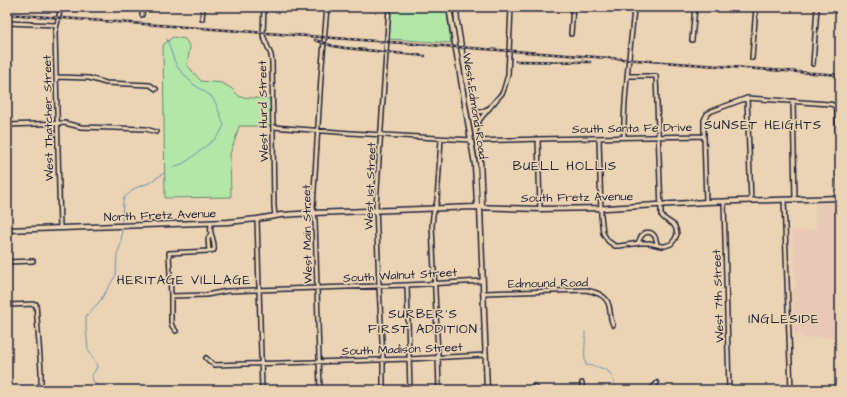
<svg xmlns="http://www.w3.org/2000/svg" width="847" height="397" font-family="'Architects Daughter',sans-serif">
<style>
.built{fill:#e8c8b7}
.green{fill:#b3e7a8;stroke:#6a8472}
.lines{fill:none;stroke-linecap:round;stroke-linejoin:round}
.stream{stroke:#6c90b0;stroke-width:1}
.street-casing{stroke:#22223b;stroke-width:6}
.secondary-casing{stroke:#22223b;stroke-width:7}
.street{stroke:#ead4b3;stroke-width:3}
.secondary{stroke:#ead4b3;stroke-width:4}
.rail-casing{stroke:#22223b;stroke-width:2.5}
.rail{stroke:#ead4b3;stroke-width:1;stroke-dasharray:3;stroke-linecap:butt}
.labels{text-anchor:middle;stroke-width:3;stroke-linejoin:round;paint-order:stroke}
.street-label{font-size:12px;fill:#22223b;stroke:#ead4b3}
.neighbourhood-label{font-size:13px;letter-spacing:1px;fill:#22223b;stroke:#ead4b3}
</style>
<rect width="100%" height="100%" fill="#ead4b3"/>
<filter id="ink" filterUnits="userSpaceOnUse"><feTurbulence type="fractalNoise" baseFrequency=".025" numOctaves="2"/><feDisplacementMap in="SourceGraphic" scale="8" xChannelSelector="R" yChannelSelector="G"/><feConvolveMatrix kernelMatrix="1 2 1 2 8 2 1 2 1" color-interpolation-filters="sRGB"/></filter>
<g filter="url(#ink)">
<path class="built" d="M840 202V337L803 338 798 334H794L793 290 796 286 794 250 793 246 792 231 816 230 815 203Z"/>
<path class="green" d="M391 7H446L451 43 389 39Z
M173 37 185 39 190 47 187 65 201 81 222 83 231 88 240 97 270 99 271 126H239L236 137 230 154 231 197 165 198 163 45Z"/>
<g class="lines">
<path class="stream" d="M167 39 174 60 178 68 193 84 211 96 216 104 224 125 220 133 215 139 190 159 182 164 172 167
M122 221 123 202 124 198 135 188 149 183 164 173
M585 332C586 345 583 353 586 365 592 366 604 368 608 371 613 376 615 384 616 390
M113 390C104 385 92 390 92 374L95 371 97 367 96 363 88 350 86 327V316L100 301 116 275 117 254 121 244 122 230"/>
<g class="street-casing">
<path id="street" d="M264 7 263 35 271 55 272 62 274 207 275 216
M142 15 143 7
M202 19 203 7
M7 23 56 25
M571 34 573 7
M692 40 695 7
M752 58 756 7
M813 64 817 7
M56 77 89 78 106 83 150 85 156 89
M747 98 751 201
M793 101 795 200
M472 108C477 113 481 113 487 109
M7 125 64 123 81 127 146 129 156 132
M273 127 350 133 471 140
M476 131 478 123 481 118 503 92 508 75 511 7
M704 136 706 202
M624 137C623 93 631 50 634 7
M599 138 601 215 603 233 608 241 615 246H619L640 243H649L661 246H665L671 244 675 239 677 234 676 229 674 225 665 219 661 215V210L656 76H627
M538 139 540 209
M478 141 538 139 704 136V120L707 114 712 111 747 98 829 104C834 104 837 107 837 112L840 193
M784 200 791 390
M724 202 729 390
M257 219 262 390
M60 228 55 33 61 7
M638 243C643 228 655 229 657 244
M209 251 208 239 211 233
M7 262 33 261
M407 285 410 390
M484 293 586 290C595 292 607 295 609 306 611 312 609 317 613 325
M171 296 169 253 209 251 214 250C215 244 213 240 211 233 210 230 211 226 211 223
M7 305 36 304 41 371V382L40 390
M176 331 172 326 171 322V296L206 295 227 291 407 285 483 281
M206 358 214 365 409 359 486 355
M534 386 538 390
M320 390 315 220 313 207 321 77 327 7
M383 390V359L379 286 376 205 389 7
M439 390 438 356 432 226 433 215 437 201 441 139
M582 390V383
M650 390 657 383"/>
</g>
<g class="secondary-casing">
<path id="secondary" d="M449 7 475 165 477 204 480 208
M456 7 457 22 480 160 482 204 480 208 487 390
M7 230 228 222 257 219 281 215 314 213 474 207 540 209 607 208 706 202 840 198"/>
</g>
<use href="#street" class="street"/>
<use href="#secondary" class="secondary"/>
<g class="rail-casing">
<path id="rail" d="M7 14 840 75
M315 40 333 46 345 48 425 56
M516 61 590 62"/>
</g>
<use href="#rail" class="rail"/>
</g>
</g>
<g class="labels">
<g class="street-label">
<text transform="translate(475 106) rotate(81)" y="4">West Edmond Road</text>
<text transform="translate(263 111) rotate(-91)" y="4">West Hurd Street</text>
<text transform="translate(48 118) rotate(-91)" y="4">West Thatcher Street</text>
<text transform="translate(632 128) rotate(-1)" y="4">South Santa Fe Drive</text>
<text transform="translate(370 186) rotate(-88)" y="4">West 1st Street</text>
<text transform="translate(577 197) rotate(-1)" y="4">South Fretz Avenue</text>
<text transform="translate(160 215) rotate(-2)" y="4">North Fretz Avenue</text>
<text transform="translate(307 234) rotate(-91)" y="4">West Main Street</text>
<text transform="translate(400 275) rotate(-3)" y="4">South Walnut Street</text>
<text transform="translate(548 283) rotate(-1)" y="4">Edmound Road</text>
<text transform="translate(718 296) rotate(-92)" y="4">West 7th Street</text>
<text transform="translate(402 349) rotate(-2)" y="4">South Madison Street</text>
</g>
<g class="neighbourhood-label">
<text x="763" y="129">SUNSET HEIGHTS</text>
<text x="565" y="170">BUELL HOLLIS</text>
<text x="184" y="284">HERITAGE VILLAGE</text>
<text x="423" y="318">SURBER'S<tspan x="423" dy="15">FIRST ADDITION</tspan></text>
<text x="784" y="323">INGLESIDE</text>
</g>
</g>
<rect width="847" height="397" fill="none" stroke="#ead4b3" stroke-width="24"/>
<rect x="12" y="12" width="823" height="373" fill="none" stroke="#22223b" stroke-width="1.5" filter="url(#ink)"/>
</svg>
